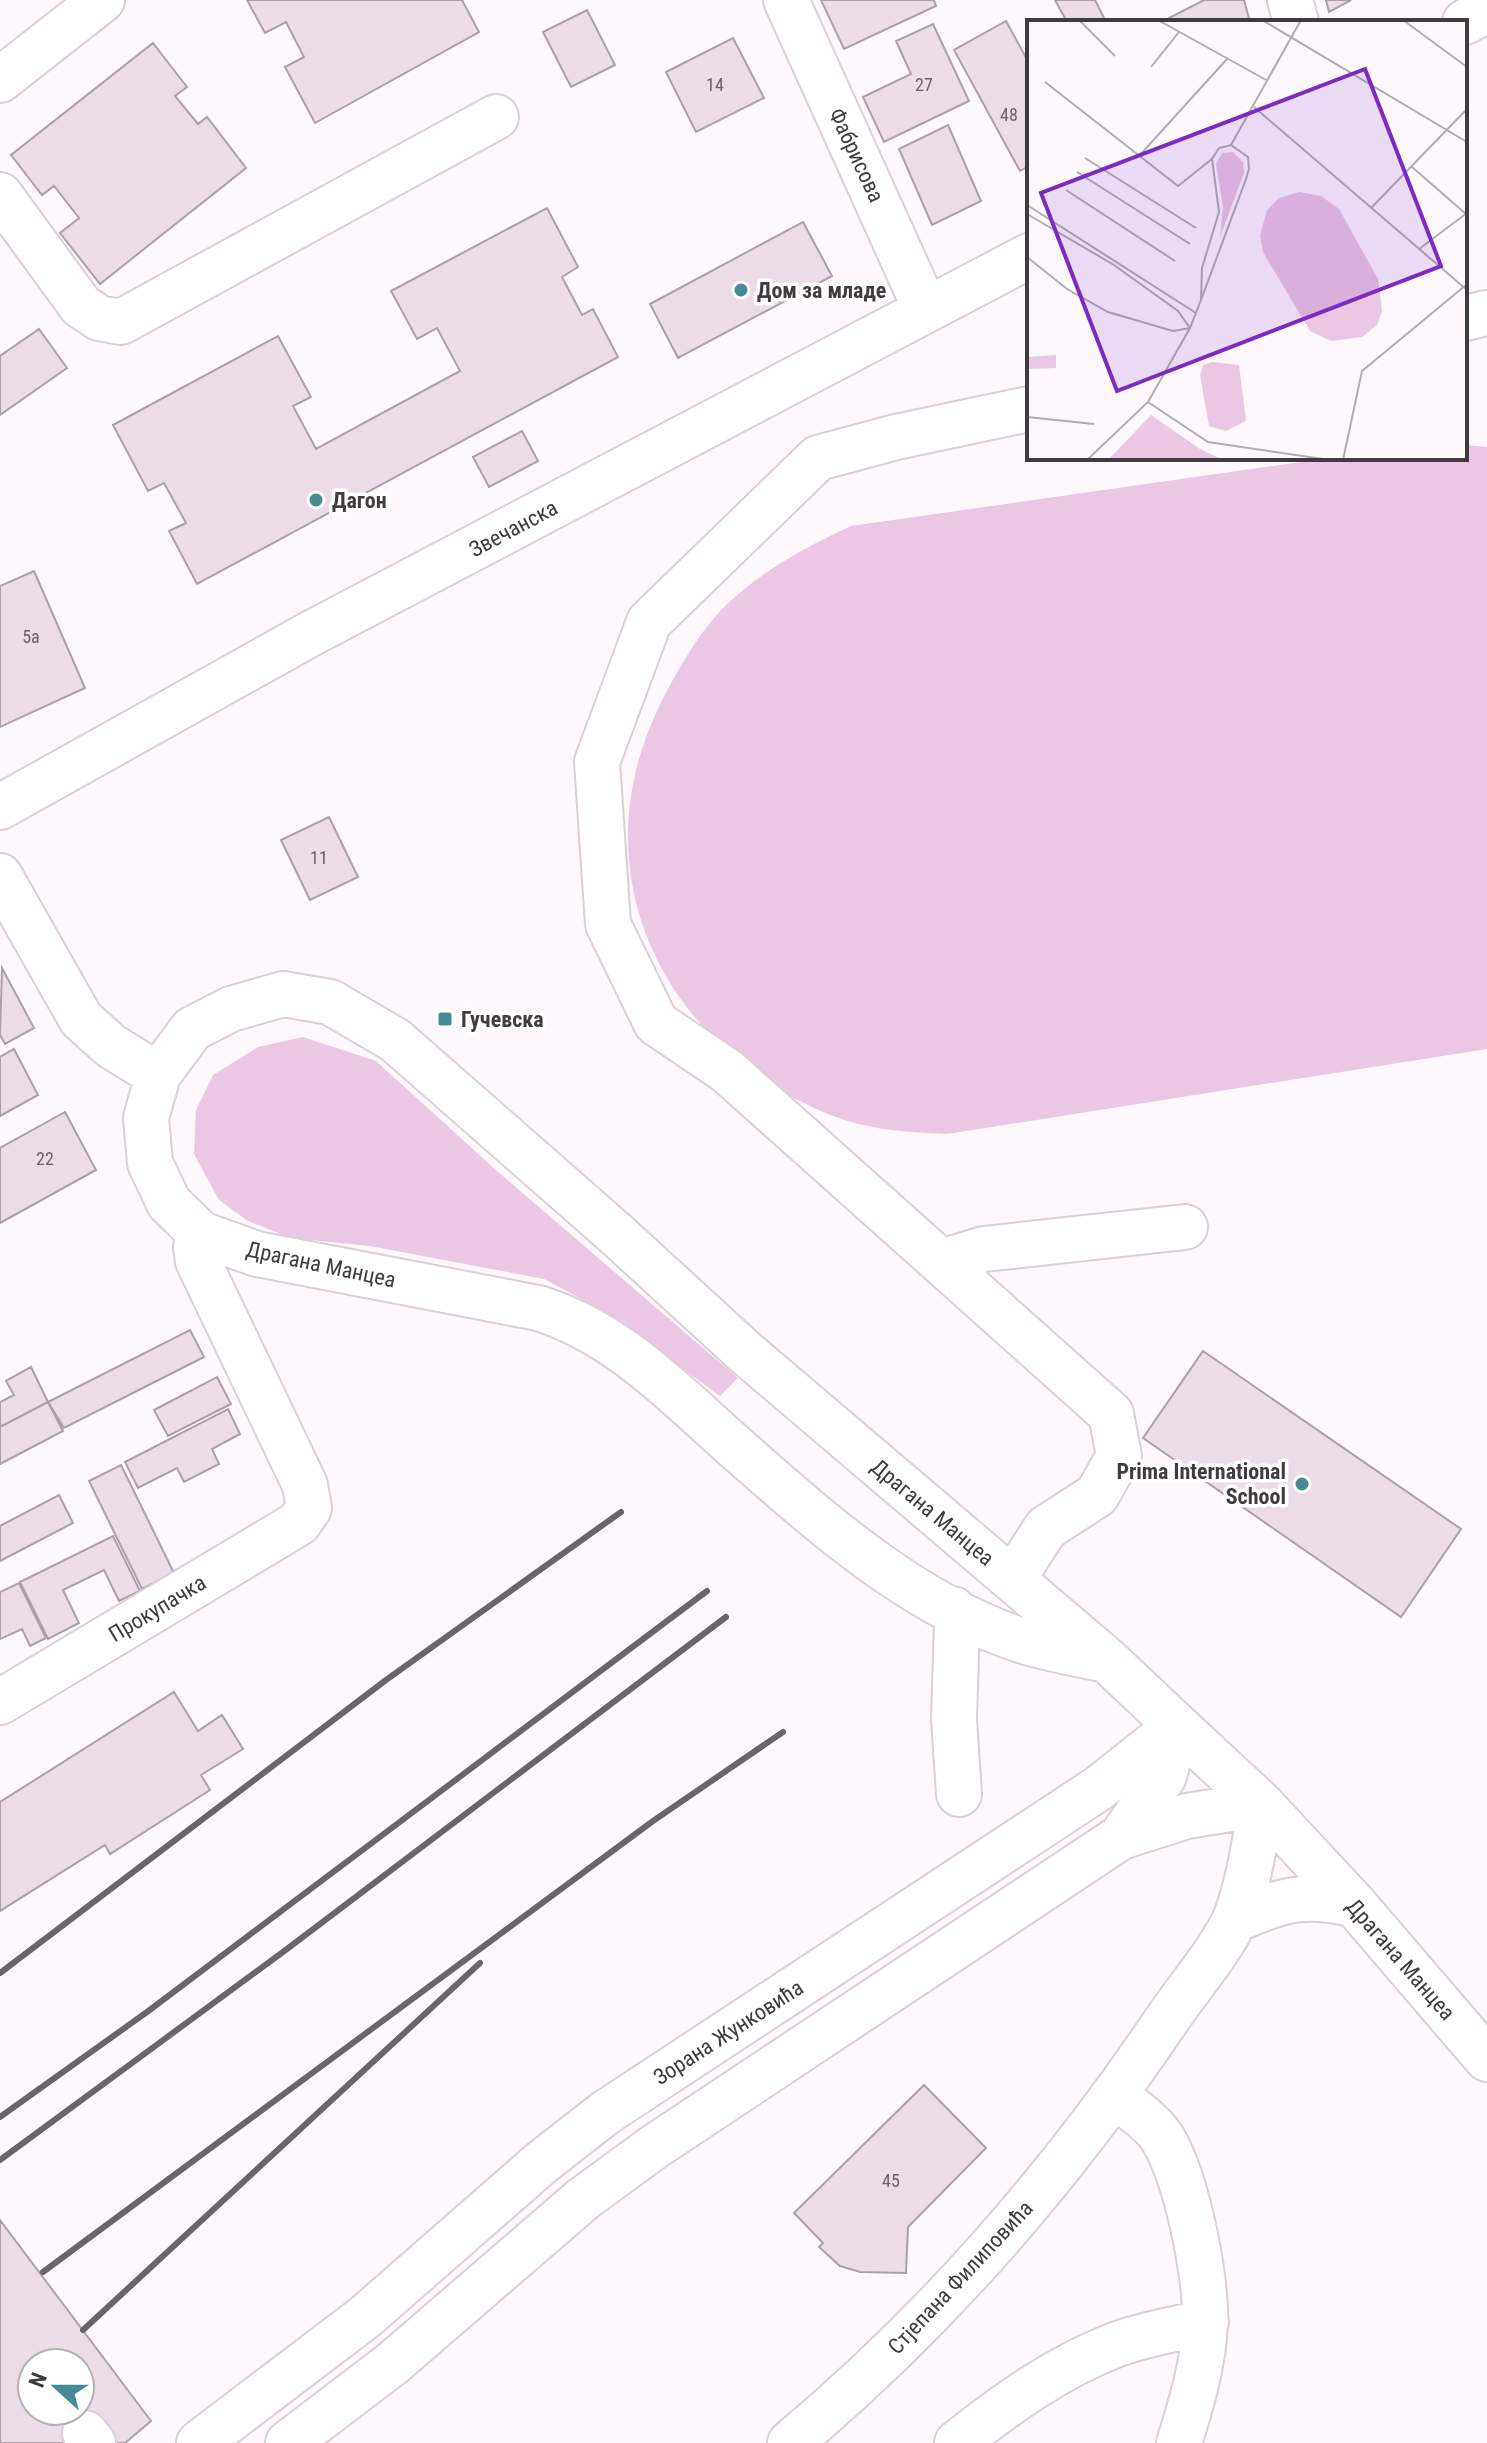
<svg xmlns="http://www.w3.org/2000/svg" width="1487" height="2443" font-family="'Roboto Condensed',sans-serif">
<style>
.green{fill:#eac7e2}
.building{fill:#ebdce7;stroke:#ac9fa9;stroke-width:2;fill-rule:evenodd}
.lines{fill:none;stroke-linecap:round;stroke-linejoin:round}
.minor-casing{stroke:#dcced8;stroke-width:48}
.minor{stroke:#fff;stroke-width:44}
.rail{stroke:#6a6569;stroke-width:6}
.poi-dot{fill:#458a96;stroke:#fff;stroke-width:3}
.labels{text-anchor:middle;stroke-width:7;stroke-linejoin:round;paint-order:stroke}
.number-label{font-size:18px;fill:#6b6369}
.street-label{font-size:22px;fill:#403b3f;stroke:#fff}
.poi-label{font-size:22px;font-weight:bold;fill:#403b3f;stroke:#fff;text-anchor:start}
.inset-road{fill:none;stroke:#b2acb1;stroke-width:2}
.view{fill:#7b2cbf;fill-opacity:0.15;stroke:#7b2cbf;stroke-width:4}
.inset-edge{fill:none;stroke:#403b3f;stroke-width:4}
</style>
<rect width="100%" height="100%" fill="#fef8fd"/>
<path class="green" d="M1465 445 1487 447V1049L947 1134C906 1132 866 1130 828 1114 663 1045 579 874 658 709 675 674 697 635 724 607 761 571 804 548 851 526L1329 458H1465Z
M303 1037 376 1061 497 1171 738 1378 720 1396 604 1311 544 1279 370 1246 291 1238 248 1221 219 1200 194 1154 196 1110 213 1075 258 1047Z"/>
<path class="building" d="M247 0H462L479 32 315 123 285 67 304 57 286 22 265 33Z
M821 0H934L936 6 844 49Z
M1055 0H1095L1106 22H1067Z
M1204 0H1244L1250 22H1171L1169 18Z
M1326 0H1351L1329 12Z
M587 10 615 65 571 87 543 32Z
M1006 21 1029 63V166L1020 171 954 50Z
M933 24 969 101 884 142 863 97 911 74 896 41Z
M733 38 764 98 696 132 666 72Z
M153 43 187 87 175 96 198 124 207 117 246 168 100 284 60 233 79 218 54 186 42 195 11 155Z
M948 125 981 201 932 225 899 149Z
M547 208 578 267 562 277 582 315 593 309 618 357 197 584 169 531 186 523 164 483 148 491 113 425 278 336 311 397 293 406 316 449 460 371 437 328 417 339 391 291Z
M803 222 832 276 678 358 650 304Z
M39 329 67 368 0 415V356Z
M522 431 538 461 489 487 473 457Z
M34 571 85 688 0 727V586Z
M329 817 358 877 310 900 281 840Z
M2 968 34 1028 5 1044 0 1035Z
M14 1049 38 1095 0 1116V1057Z
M65 1112 96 1170 0 1223V1148Z
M190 1330 204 1357 64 1428 48 1402Z
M1203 1351 1461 1529 1401 1617 1143 1438Z
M31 1367 48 1402 0 1427V1402L14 1395 6 1381Z
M217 1377 231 1404 168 1436 154 1410Z
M48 1402 63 1431 0 1464V1427Z
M228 1409 240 1434 212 1449 219 1464 184 1482 177 1468 138 1488 125 1462Z
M121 1465 174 1573 142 1589 89 1481Z
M59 1495 73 1523 0 1561V1526Z
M113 1536 140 1591 119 1601 104 1570 63 1590 79 1623 48 1639 20 1582Z
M19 1583 46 1638 30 1646 22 1629 0 1639V1592Z
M174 1692 198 1731 222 1715 243 1749 201 1775 210 1790 110 1854 105 1845 0 1911V1802Z
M924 2085 986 2148 908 2227 906 2273 860 2272 840 2266 819 2247 823 2243 794 2213Z
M0 2220 151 2421 125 2443H0ZM32 2363H80V2411H32Z"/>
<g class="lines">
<g class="minor-casing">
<path id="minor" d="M786 0 926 310
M1290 0 1296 22
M1465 22 1487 10
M0 80 102 0
M0 195 81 306 99 318 121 322 496 117
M1465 318 1487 313
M0 807 310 634 1029 256
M0 876 81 1019 111 1046 158 1075
M942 1262 984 1249 1185 1227
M1013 1579 1046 1528 1097 1495 1119 1456 1111 1414 727 1071 656 1023 608 924 597 762 649 622 818 458 896 437 1029 409
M953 1609 957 1623 954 1719 959 1794
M1107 1660C1081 1655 1055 1650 1030 1643 920 1610 827 1528 743 1454 680 1399 620 1333 538 1308L257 1254 201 1234 169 1203 150 1163 146 1118 158 1075 192 1029 231 1009 283 994 330 1002 395 1040 615 1233 746 1353 1107 1660 1177 1726 1261 1804 1355 1905 1487 2059
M0 1702 284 1532 299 1523 309 1508 305 1485 198 1261 196 1247 201 1234
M1121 1837 1164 1776 1177 1726
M1235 1920C1281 1900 1304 1892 1355 1905
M1115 2096C1130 2107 1146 2118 1158 2132 1185 2166 1207 2278 1205 2322 1204 2362 1191 2405 1179 2443
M85 2433 93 2443
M199 2443 365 2317 541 2163 605 2113 1099 1788 1177 1726
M288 2443 393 2363 583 2199 654 2147 1121 1837 1187 1816 1261 1804
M790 2443C937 2320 1061 2177 1168 2018 1187 1990 1224 1946 1236 1917 1249 1881 1255 1842 1261 1804
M957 2443C1006 2404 1056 2368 1115 2345 1143 2334 1176 2329 1206 2322"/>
</g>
<use href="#minor" class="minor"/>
<path class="rail" d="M0 1973 386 1680 621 1512
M0 2117 147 2012 707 1591
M0 2160 283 1952 726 1617
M43 2272 653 1821 783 1732
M83 2330 480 1963"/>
</g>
<g class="poi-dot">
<circle cx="741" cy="290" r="8"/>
<circle cx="316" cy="500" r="8"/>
<rect x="437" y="1011" width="16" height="16" rx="4"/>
<circle cx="1302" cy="1484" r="8"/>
</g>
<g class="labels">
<g class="number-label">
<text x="715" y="91">14</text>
<text x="924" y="91">27</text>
<text x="1009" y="121">48</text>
<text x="31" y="643">5a</text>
<text x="319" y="864">11</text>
<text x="45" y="1165">22</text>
<text x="891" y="2187">45</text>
</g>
<g class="street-label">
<text transform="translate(857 155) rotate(65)" y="8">Фабрисова</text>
<text transform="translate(513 528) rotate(-28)" y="8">Звечанска</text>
<text transform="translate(321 1264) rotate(12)" y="8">Драгана Манцеа</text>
<text transform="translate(933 1512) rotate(40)" y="8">Драгана Манцеа</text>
<text transform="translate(157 1608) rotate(-31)" y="8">Прокупачка</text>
<text transform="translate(1401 1959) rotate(49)" y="8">Драгана Манцеа</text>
<text transform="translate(728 2032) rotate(-33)" y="8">Зорана Жунковића</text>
<text transform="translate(960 2277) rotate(-47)" y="8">Стјепана Филиповића</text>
</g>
<g class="poi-label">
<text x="757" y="298">Дом за младе</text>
<text x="332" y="508">Дагон</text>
<text x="461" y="1027">Гучевска</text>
<text x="1286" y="1479" text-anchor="end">Prima International<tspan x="1286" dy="25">School</tspan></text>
</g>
</g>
<g transform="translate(1027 20)">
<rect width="440" height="440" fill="#fef8fd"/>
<path d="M206 132 216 142 217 153 193 217 196 186 189 144 195 133ZM272 172 294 176 312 189 351 259 355 291 350 305 335 317 304 321 283 311 236 232 233 216 240 190 252 178ZM29 335V348L2 349V337ZM185 342 212 345 219 401 199 411 182 406 173 355 176 345ZM124 395 173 429 196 440H81Z" fill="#eac7e2"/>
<path class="inset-road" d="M52 0 88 36M131 0 241 61M235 0 440 122M376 0 440 47M124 47 152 12M18 62 151 166 185 139M227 87 440 270M204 125 274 0M112 136 200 39M58 138 169 208M385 147 439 194M50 152 163 224M39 170 148 241M0 185 169 293M344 188 440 89M0 194 87 245 151 291 163 308M392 229 440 193M0 237 40 269 81 292 146 311 163 308M121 382 181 422 303 440M0 397 67 404M60 440 121 382 163 308 174 280 219 159 222 149 221 137 204 125 192 128 185 139 192 192 175 248 174 280M316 440 335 351 439 265"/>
<path class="view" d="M338 49 414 246 90 371 14 173Z"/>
<rect width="440" height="440" class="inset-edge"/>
</g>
<g transform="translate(56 2387) rotate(291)"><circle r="38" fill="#ffffff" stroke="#b3b1b2" stroke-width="2"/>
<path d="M0-6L14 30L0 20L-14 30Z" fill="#458a96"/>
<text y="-12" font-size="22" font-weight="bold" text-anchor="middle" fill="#403b3f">N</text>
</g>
</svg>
